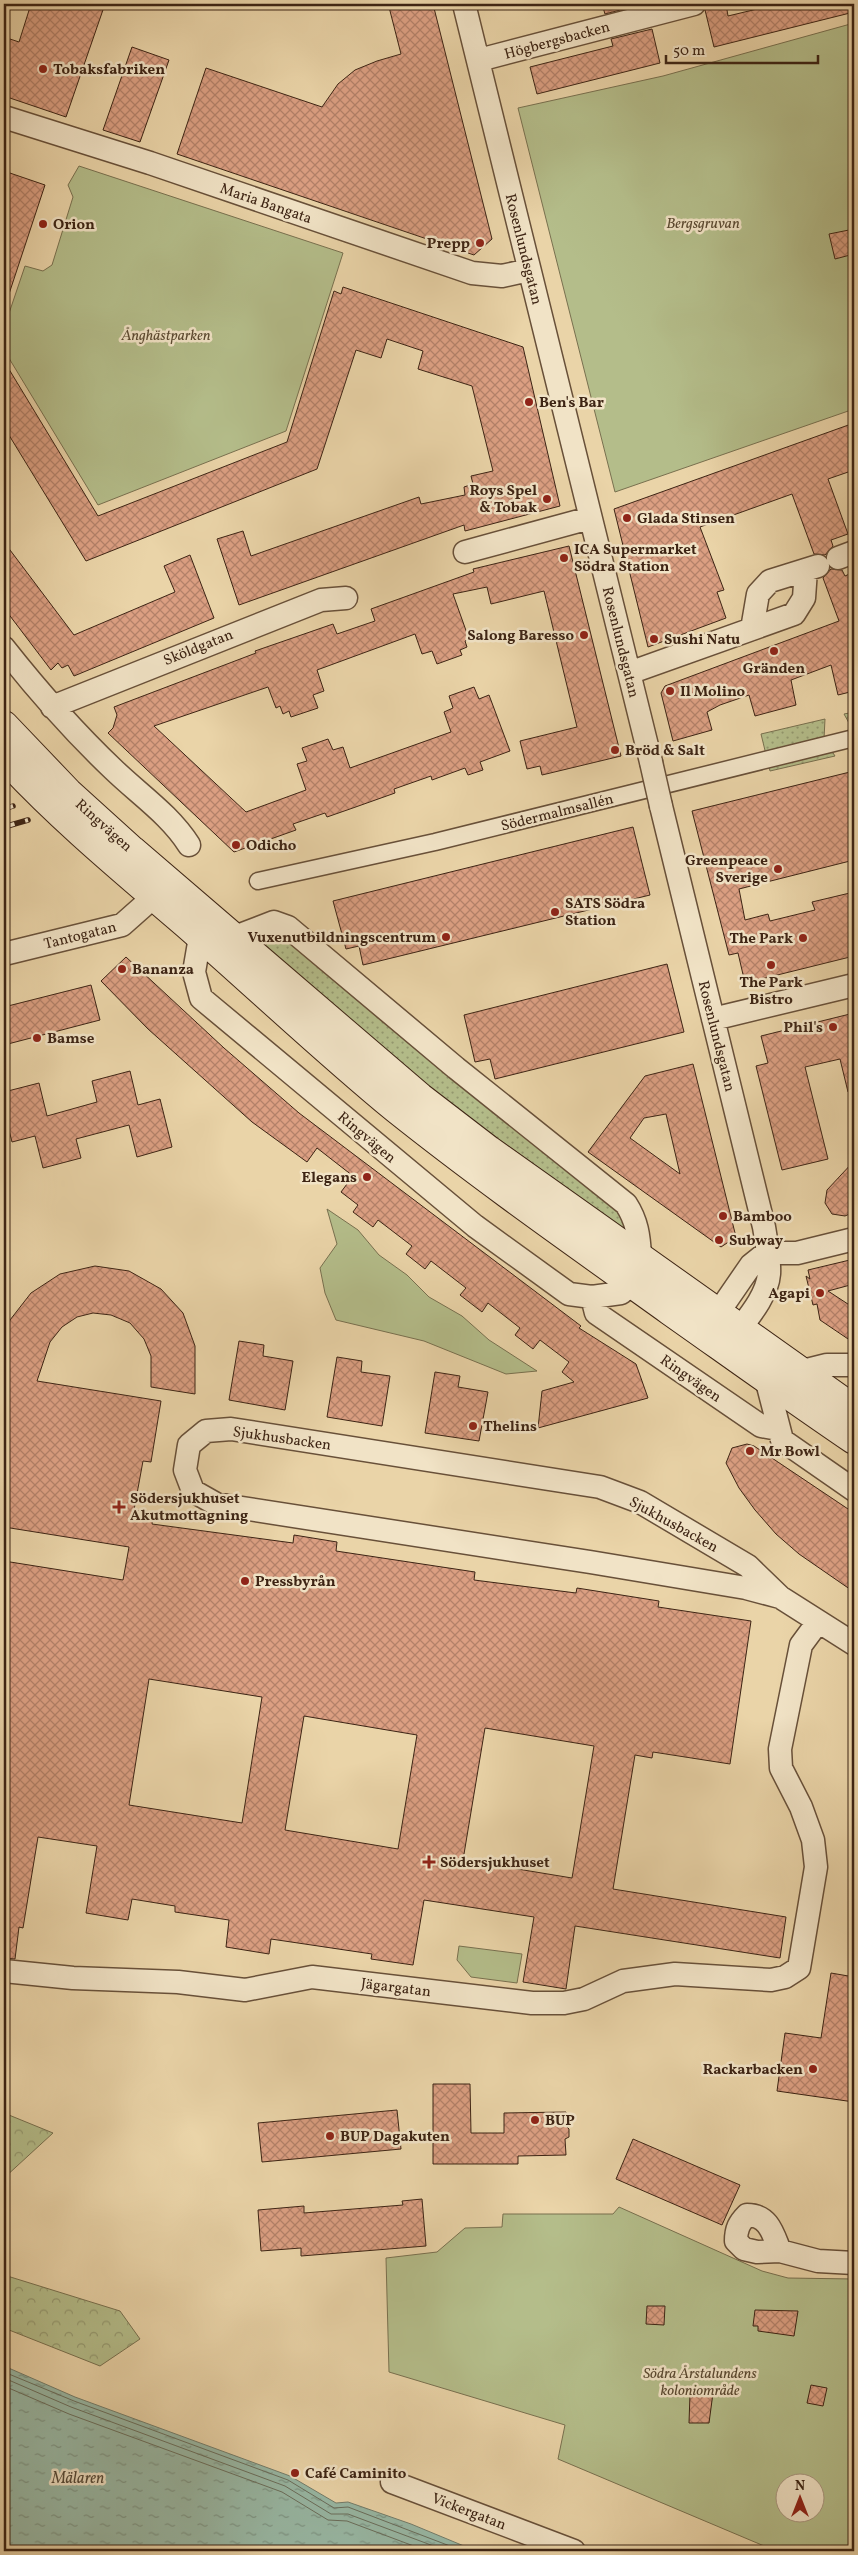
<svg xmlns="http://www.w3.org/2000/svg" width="858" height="2555" font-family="Vollkorn,serif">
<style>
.grass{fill:url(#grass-dots);stroke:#78704f}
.forest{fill:url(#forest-crowns);stroke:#78704f}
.green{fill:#b4bd8a;stroke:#78704f;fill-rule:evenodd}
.water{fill:url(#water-ripples);stroke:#747d6b}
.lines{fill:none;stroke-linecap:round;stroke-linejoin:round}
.shore{stroke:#6a6e5c;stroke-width:1}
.building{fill:url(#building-cross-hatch);stroke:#3d2414;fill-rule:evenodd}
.pedestrian-casing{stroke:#685039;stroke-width:19}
.minor-casing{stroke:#685039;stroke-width:25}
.secondary-casing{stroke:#3d2414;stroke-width:30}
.pedestrian{stroke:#f1e3c6;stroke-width:16}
.minor{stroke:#f1e3c6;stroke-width:22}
.secondary{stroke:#f1e3c6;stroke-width:28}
.rail-casing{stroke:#3d2414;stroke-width:5.5}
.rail{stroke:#f1e3c6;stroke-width:4;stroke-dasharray:11;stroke-linecap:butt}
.minor-bridge-casing{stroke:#685039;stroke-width:25;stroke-linecap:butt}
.minor-bridge{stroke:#f1e3c6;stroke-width:22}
.poi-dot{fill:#8f2418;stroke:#f1e3c6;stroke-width:2}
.labels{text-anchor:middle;stroke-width:5;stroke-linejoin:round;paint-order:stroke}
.street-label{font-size:15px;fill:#3d2414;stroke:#f1e3c6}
.poi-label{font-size:15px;font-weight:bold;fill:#3d2414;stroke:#f1e3c6;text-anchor:start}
.park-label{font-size:15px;font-style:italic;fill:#5b4a32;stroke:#f1e3c6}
.water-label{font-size:16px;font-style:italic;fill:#544938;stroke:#f1e3c6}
</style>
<defs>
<pattern id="grass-dots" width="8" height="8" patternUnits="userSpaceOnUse" patternTransform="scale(1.25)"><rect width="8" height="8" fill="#b4bd8a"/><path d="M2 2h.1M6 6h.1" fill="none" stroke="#949970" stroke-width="1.8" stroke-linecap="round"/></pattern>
<pattern id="forest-crowns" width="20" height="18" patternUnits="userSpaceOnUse" patternTransform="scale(1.25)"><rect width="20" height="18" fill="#b4bd8a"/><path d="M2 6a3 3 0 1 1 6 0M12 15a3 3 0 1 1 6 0" fill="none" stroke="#949970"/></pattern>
<pattern id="water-ripples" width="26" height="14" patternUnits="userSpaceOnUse" patternTransform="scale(1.25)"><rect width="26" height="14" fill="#98b8a5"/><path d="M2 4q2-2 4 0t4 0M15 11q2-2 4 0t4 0" fill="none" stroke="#7d9585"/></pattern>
<pattern id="building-cross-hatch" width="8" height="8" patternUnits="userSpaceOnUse" patternTransform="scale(1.25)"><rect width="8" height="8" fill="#db9f82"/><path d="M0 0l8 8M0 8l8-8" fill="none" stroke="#b38169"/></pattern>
</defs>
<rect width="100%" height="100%" fill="#ead4a8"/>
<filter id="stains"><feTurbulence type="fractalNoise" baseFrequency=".004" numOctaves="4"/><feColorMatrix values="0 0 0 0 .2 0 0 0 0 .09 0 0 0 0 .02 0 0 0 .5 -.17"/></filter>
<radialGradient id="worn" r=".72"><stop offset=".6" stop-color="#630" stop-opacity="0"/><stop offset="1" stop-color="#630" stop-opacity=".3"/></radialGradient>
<path class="grass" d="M854 712V751H853L854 732 844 714Z
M825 719 824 739 835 756 770 771 761 734Z
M281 936 437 1067 623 1213 630 1226 625 1230 425 1086 265 946 271 939Z"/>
<path class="forest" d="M4 2113 53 2133 4 2178Z
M4 2275 120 2311 140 2339 100 2366 4 2328Z"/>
<path class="green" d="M854 23V409L615 492 518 108 663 76Z
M79 166 343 253 286 431 98 505 4 350V328L25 266 43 271 52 265 73 197 68 185Z
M327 1209 358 1230 379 1255 407 1275 429 1297 462 1316 489 1340 537 1371 506 1374 424 1341 336 1320 325 1293 320 1268 337 1244Z
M459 1946 522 1954 517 1983 471 1977 457 1960Z
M619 2207 762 2271 788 2278 854 2279V2551H776L558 2459 565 2425 389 2372 386 2258 437 2252 465 2228 502 2227 503 2214H613ZM786 2482H816V2512H786Z"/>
<path class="water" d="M4 2366 75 2397 290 2476 336 2503 348 2502 411 2524 476 2551H4Z"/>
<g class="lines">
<path class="shore" d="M4 2372 74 2401 288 2480 334 2508 348 2507 463 2551
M4 2378 71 2407 285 2486 331 2514H348L447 2551
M4 2386 69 2414 282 2492 328 2520 347 2521 427 2551"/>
</g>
<path class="building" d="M31 4H105L66 117 4 96V37L19 42Z
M404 4H433L492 239 474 255 177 154 206 68 322 107 338 84 355 70 377 61 401 54 389 7Z
M602 4H643L605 14Z
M707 4H726L728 16 778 4H854V12L714 47 705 10Z
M652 29 660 63 537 94 530 67 613 46 611 39Z
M132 47 169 60 140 142 103 130Z
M4 171 45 185 7 300 4 299Z
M849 230 854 254 835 259 829 234Z
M343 287 523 347 560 506 465 531 464 525 239 605 217 539 243 531 251 556 419 497 421 504 465 495 464 487 473 484 471 476 493 471 472 386 418 369 423 351 387 339 381 358 356 350 317 469 86 561 4 427V361L98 516 287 442 334 291 341 294Z
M854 423V470L828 479 848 534 831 540 833 546 825 555 814 554 792 494 700 527 724 590 717 592 726 618 648 647 614 509Z
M4 542 74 635 175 592 164 566 190 555 214 618 74 676 68 665 62 668 58 663 51 670 4 608Z
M569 546 621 756 542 775 540 766 527 769 520 741 577 727 544 591 491 604 487 587 453 594 469 639 465 641 467 647 460 650 462 655 437 664 432 651 422 654 415 634 317 670 324 691 313 695 318 708 291 717 289 711 283 714 280 706 276 708 268 687 154 726 246 812 306 790 297 764 307 761 302 748 328 739 333 750 343 747 350 768 451 732 444 712 453 708 449 696 474 687 479 699 489 695 510 751 480 762 483 770 468 775 465 768 432 780 431 776 394 789 395 793 350 809 327 817 325 813 293 824 296 830 234 852 108 733 113 728 117 715 114 707 256 653 255 651 333 624 337 634 375 621 371 609 474 572 473 569Z
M831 569 842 570 845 576 854 572V691L838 695 831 665 791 680 796 705 755 716 749 695 720 705 707 712 712 730 673 741 661 693 665 686 839 621 823 578Z
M854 771V860L739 889 745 920 768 914 770 921 815 910 812 902 854 892V956L745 983 738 953 729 955 692 811Z
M633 827 650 895 363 965 359 946 346 949 333 901Z
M126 957 224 1048 299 1113 581 1326 579 1328 636 1364 648 1398 538 1428 542 1391 574 1382 562 1372 569 1362 540 1340 533 1349 515 1335 520 1328 488 1303 482 1312 460 1295 466 1288 431 1261 425 1269 406 1254 412 1246 378 1220 373 1227 353 1212 358 1205 341 1192 353 1176 317 1148 307 1162 252 1122 148 1029 101 981Z
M667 964 684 1032 495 1079 490 1059 475 1062 464 1015Z
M91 985 100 1020 4 1045V1007Z
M854 1013V1092H848L840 1059 805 1067 828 1159 782 1170 756 1066 768 1063 761 1036Z
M693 1064 736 1237 721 1247 588 1152 645 1076ZM666 1114 680 1174 630 1138 644 1118Z
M130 1071 138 1105 160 1099 172 1147 137 1157 129 1125 76 1139 81 1158 43 1168 35 1136 12 1142 4 1110V1092L39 1083 47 1116 97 1102 92 1081Z
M854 1161V1212L845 1216 832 1214 825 1203 827 1190Z
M854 1259V1284L828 1291 854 1308V1343L820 1320 817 1304 813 1305 806 1276 810 1279 808 1270Z
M95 1266 129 1271 161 1289 183 1313 195 1346V1394L151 1387V1356L144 1339 130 1323 111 1315 93 1313 77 1317 62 1327 50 1342 37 1381 161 1401 151 1462 143 1461 134 1510 154 1513 152 1524 293 1543 294 1535 337 1542 336 1551 475 1572 474 1580 576 1593 577 1588 659 1601 658 1607 751 1621 730 1764 653 1752 652 1758 635 1755 613 1889 786 1917 780 1958 575 1926 566 1989 523 1982 534 1917 424 1900 413 1965 371 1959 372 1954 271 1939 269 1954 226 1947 229 1920 175 1912V1906L132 1899 128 1920 86 1913 97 1846 38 1837 23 1928 19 1927 15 1959 4 1958V1561L123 1580 129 1547 4 1527V1340L10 1320 31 1293 60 1274ZM149 1679 262 1697 242 1823 129 1805ZM304 1716 417 1735 398 1849 285 1830ZM485 1728 594 1746 572 1878 463 1860Z
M239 1341 264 1345 263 1356 293 1361 285 1410 229 1400Z
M337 1357 362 1361 361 1372 390 1376 382 1426 327 1417Z
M435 1372 460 1376 458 1387 488 1392 479 1441 425 1433Z
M747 1444 754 1446 854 1513V1592L799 1554 776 1534 755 1510 739 1488 726 1463 732 1448Z
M831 1973 854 1977V2102L777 2091 785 2033 821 2038Z
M433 2084H470L471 2133H504V2113L566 2112V2126L569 2129V2137L565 2139 566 2155 518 2156V2164H433Z
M397 2110 401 2149 262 2162 258 2123Z
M633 2139 740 2185 722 2225 616 2179Z
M422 2199 426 2246 301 2256V2248L261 2251 258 2210 304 2206V2213L403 2205 402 2201Z
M647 2306H665L664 2325 646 2324Z
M755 2310 798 2311 794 2336 758 2331V2326H753Z
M811 2385 827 2388 823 2406 807 2403Z
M713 2393 709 2423H689L690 2394Z"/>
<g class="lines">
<g class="pedestrian-casing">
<path id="pedestrian" d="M258 881 435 842 854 738"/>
</g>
<g class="minor-casing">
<path id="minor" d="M464 4 651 762
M479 60 694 4
M4 117 150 163 472 273 502 276 529 270
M465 552 590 518
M838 558 854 552
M752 629 758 594 770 581 818 566
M4 648C38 691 74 732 114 770 140 795 170 815 189 845
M629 673 794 614 804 598 806 570
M52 707 321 600 346 598
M661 806 764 1227C766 1239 770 1262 769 1274 767 1298 744 1322 730 1342
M200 937 194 972 201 998 475 1226 569 1294 592 1297 621 1293 632 1284
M235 937 274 922 288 927 456 1068 626 1204C637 1221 639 1236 640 1256
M4 954 122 925 166 886
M713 1019 854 985
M766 1253H797L854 1239
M592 1297 596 1313 761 1426 778 1429
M709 1326 751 1265 766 1253
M803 1371 827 1365H854
M767 1382 782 1440 854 1490
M780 1597 746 1588 590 1562 216 1504 193 1491 185 1470 189 1445 206 1431 231 1429 600 1487 640 1502 748 1566 780 1597 854 1644
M4 1971 73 1978 178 1982 245 1990 312 1977 532 2003H564L584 1999 623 1981 675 1974 771 1980 785 1977 799 1968 816 1867 813 1840 801 1807 781 1768 780 1749 801 1645 818 1622
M780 2251C773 2234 769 2215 747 2215 739 2223 736 2229 736 2241L744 2249 757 2252 780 2251 818 2261 854 2263
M392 2482 574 2551"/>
</g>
<g class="secondary-casing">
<path id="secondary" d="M4 725 68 792 132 850 420 1097 489 1150 854 1409
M4 757C60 818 123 870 186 924 256 985 324 1050 396 1109 485 1180 578 1245 670 1311 731 1354 792 1398 854 1440"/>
</g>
<use href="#pedestrian" class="pedestrian"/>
<use href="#minor" class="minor"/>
<use href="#secondary" class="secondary"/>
<g class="rail-casing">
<path id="rail" d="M4 809 13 806
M4 827 28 820"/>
</g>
<use href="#rail" class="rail"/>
<g class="minor-bridge-casing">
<path id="minor-bridge" d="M651 762 661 806"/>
</g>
<use href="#minor-bridge" class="minor-bridge"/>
</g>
<g class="poi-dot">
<circle cx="43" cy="69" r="5"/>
<circle cx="43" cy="224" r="5"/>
<circle cx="480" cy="243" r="5"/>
<circle cx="529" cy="402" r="5"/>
<circle cx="547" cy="499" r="5"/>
<circle cx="627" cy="518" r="5"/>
<circle cx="564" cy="558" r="5"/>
<circle cx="584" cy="635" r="5"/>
<circle cx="654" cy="639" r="5"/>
<circle cx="774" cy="651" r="5"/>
<circle cx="670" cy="691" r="5"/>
<circle cx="615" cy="750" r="5"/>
<circle cx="236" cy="845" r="5"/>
<circle cx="778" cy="869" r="5"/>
<circle cx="555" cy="912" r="5"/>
<circle cx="446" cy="937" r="5"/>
<circle cx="803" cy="938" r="5"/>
<circle cx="771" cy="965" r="5"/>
<circle cx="122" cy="969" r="5"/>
<circle cx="833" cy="1027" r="5"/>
<circle cx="37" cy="1038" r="5"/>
<circle cx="367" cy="1177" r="5"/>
<circle cx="723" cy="1216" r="5"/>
<circle cx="719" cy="1240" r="5"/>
<circle cx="820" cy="1293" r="5"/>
<circle cx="473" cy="1426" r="5"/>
<circle cx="750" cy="1451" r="5"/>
<path d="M116.5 1499.5h5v5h5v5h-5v5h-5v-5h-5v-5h5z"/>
<circle cx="245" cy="1581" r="5"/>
<path d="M426.5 1854.5h5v5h5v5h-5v5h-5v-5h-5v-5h5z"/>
<circle cx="813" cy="2069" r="5"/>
<circle cx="535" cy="2120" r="5"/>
<circle cx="330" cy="2136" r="5"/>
<circle cx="295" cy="2473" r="5"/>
</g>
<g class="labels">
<g class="street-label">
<text transform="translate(557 40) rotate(-15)" y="5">Högbergsbacken</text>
<text transform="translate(266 203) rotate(19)" y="5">Maria Bangata</text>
<text transform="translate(524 249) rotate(76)" y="5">Rosenlundsgatan</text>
<text transform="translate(621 642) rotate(76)" y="5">Rosenlundsgatan</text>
<text transform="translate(198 647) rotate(-22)" y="5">Sköldgatan</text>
<text transform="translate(557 812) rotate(-14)" y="5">Södermalmsallén</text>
<text transform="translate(104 825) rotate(42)" y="5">Ringvägen</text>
<text transform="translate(80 935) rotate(-14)" y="5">Tantogatan</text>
<text transform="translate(717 1036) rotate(76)" y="5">Rosenlundsgatan</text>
<text transform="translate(367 1137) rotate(40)" y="5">Ringvägen</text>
<text transform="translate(691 1378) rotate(35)" y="5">Ringvägen</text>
<text transform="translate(282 1438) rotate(8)" y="5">Sjukhusbacken</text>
<text transform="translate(674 1524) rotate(29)" y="5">Sjukhusbacken</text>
<text transform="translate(396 1987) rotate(7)" y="5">Jägargatan</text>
<text transform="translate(469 2511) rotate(21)" y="5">Vickergatan</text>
</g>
<g class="poi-label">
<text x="53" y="74">Tobaksfabriken</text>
<text x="53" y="229">Orion</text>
<text x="470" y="248" text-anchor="end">Prepp</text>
<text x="539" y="407">Ben's Bar</text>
<text x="537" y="495" text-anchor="end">Roys Spel<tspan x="537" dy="17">&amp; Tobak</tspan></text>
<text x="637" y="523">Glada Stinsen</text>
<text x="574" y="554">ICA Supermarket<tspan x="574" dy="17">Södra Station</tspan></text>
<text x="574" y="640" text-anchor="end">Salong Baresso</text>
<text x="664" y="644">Sushi Natu</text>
<text x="774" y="673" text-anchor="middle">Gränden</text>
<text x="680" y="696">Il Molino</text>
<text x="625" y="755">Bröd &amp; Salt</text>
<text x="246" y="850">Odicho</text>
<text x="768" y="865" text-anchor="end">Greenpeace<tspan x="768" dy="17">Sverige</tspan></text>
<text x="565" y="908">SATS Södra<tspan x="565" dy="17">Station</tspan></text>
<text x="436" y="942" text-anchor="end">Vuxenutbildningscentrum</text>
<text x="793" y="943" text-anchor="end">The Park</text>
<text x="132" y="974">Bananza</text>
<text x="771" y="987" text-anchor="middle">The Park<tspan x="771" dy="17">Bistro</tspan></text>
<text x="823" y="1032" text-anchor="end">Phil's</text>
<text x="47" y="1043">Bamse</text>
<text x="357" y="1182" text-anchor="end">Elegans</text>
<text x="733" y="1221">Bamboo</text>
<text x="729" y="1245">Subway</text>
<text x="810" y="1298" text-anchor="end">Agapi</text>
<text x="483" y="1431">Thelins</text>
<text x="760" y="1456">Mr Bowl</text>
<text x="130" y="1503">Södersjukhuset<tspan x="130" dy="17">Akutmottagning</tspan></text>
<text x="255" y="1586">Pressbyrån</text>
<text x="440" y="1867">Södersjukhuset</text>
<text x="803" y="2074" text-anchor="end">Rackarbacken</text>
<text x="545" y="2125">BUP</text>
<text x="340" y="2141">BUP Dagakuten</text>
<text x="305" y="2478">Café Caminito</text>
</g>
<g class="park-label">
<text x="703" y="228">Bergsgruvan</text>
<text x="166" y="340">Ånghästparken</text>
<text x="700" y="2378">Södra Årstalundens<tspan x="700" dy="17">koloniområde</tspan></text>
</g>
<g class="water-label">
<text x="78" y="2483">Mälaren</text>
</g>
</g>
<rect width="858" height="2555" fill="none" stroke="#ead4a8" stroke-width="20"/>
<rect x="5" y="5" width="848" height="2545" fill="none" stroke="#3d2414" stroke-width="2.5"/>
<rect x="10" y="10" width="838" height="2535" fill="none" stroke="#3d2414"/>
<g transform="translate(800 2498)"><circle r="24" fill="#f1e3c6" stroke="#a9977f"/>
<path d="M0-4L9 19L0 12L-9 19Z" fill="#8f2418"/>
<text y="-8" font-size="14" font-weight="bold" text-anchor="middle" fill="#3d2414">N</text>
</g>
<path d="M666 55v8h152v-8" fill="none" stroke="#3d2414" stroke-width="2.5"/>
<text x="673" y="55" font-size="15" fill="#3d2414" stroke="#f1e3c6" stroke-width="4" paint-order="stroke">50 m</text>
<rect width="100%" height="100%" filter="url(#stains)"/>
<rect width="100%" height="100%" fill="url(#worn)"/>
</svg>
